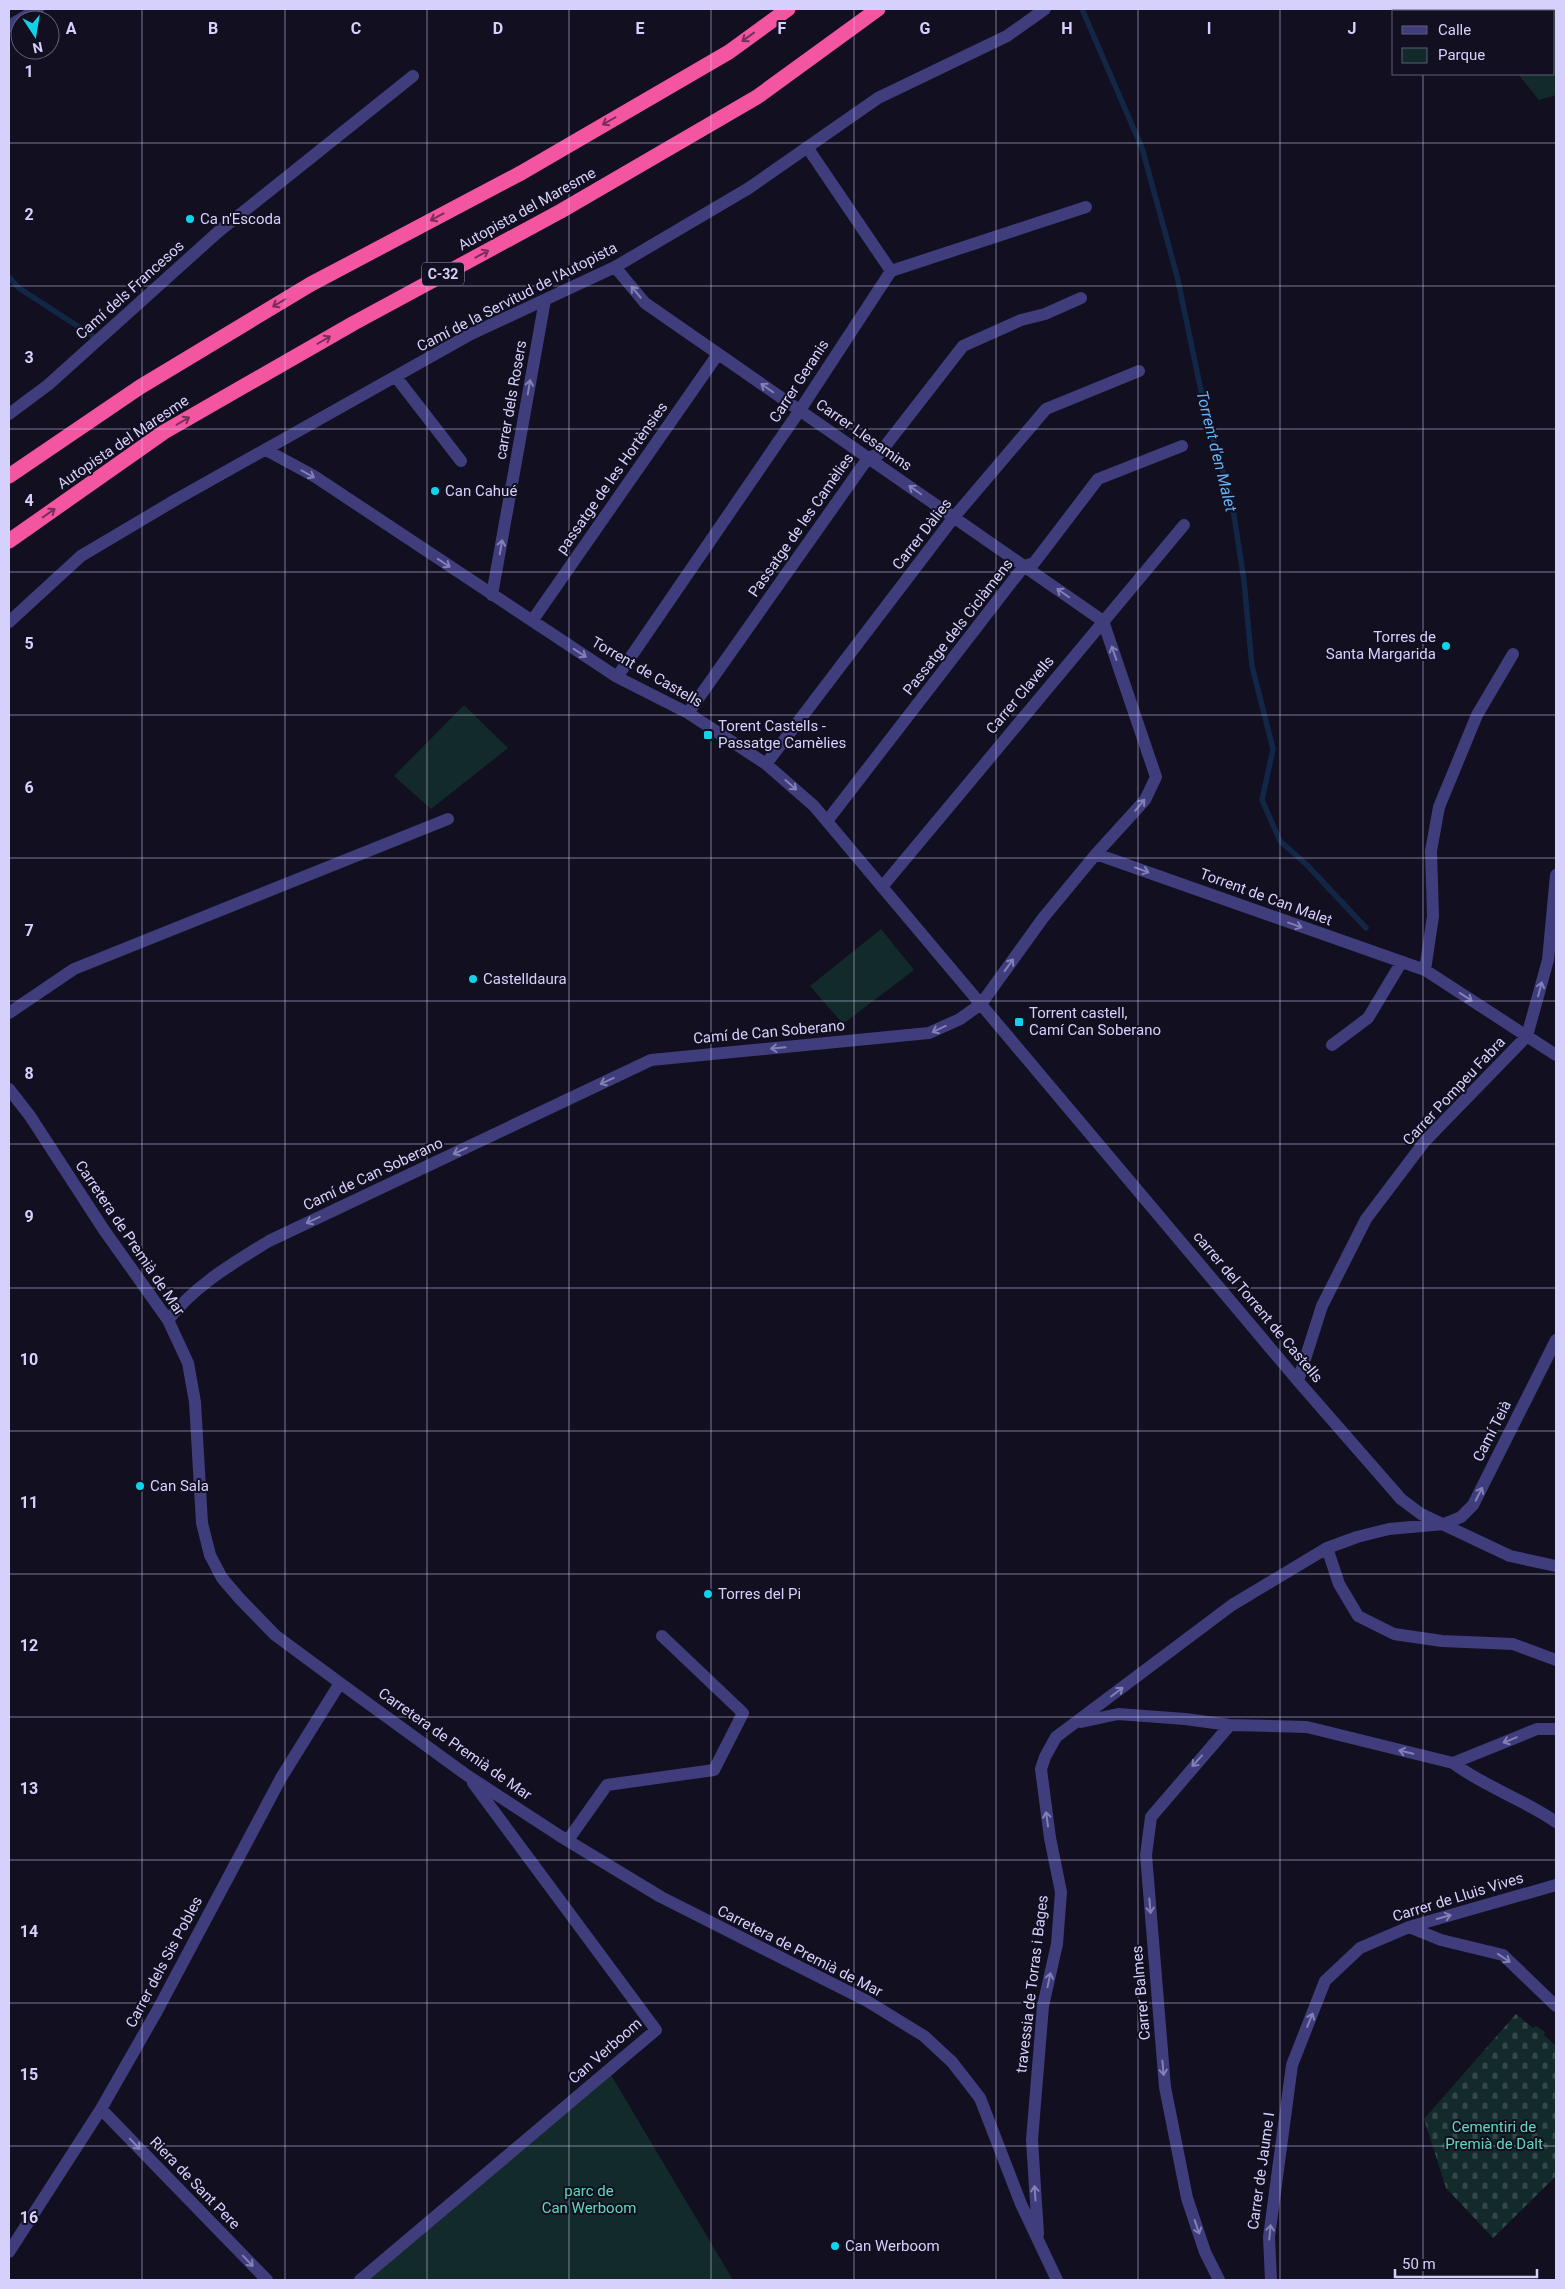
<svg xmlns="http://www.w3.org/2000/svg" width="1565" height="2289" font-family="Roboto,sans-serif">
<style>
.green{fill:#122a29}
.cemetery{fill:url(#cemetery-stones)}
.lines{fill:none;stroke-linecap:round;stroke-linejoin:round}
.stream{stroke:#122746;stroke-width:5.5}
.minor{stroke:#3f3d7c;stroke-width:12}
.highway{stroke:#f355a1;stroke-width:15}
.oneway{stroke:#772e5a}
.oneway2{stroke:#8380b6}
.grid{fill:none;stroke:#d6d1fc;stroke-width:1;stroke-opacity:0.55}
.poi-dot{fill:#10d3e9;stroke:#120f20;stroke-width:2}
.labels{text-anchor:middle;stroke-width:4;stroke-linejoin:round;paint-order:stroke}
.shield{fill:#120f20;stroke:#9b97ba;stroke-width:1}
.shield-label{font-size:14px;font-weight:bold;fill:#d6d1fc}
.street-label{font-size:15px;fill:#d6d1fc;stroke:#120f20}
.poi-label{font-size:15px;fill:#d6d1fc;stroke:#120f20;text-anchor:start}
.park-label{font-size:15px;fill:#63d6ba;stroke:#120f20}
.water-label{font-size:16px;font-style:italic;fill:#67b3f5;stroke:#120f20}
.grid-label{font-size:16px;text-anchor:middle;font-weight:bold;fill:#d6d1fc;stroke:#120f20;stroke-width:4;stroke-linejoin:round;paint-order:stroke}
</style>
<defs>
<pattern id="cemetery-stones" width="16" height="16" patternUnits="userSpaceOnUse" patternTransform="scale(1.25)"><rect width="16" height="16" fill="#122a29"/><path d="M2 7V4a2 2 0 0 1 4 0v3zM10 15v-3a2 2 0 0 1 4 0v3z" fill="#344849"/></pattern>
</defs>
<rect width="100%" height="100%" fill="#120f20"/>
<path class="green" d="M1465 9H1556V95L1539 100 1518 74H1554V11H1467Z
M464 705 508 748 431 809 394 776Z
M881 929 914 970 843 1024 810 986Z
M611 2075 733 2280H369Z"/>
<path class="cemetery" d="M1516 2014 1533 2028 1536 2026 1545 2032 1544 2035 1556 2046V2176L1493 2238 1446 2188 1424 2119Z"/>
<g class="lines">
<path class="stream" d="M1082 9 1142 148 1177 276 1207 419 1232 502 1244 581 1252 666 1273 749 1262 800 1280 841 1307 865 1366 928
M9 277 19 288 99 340"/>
<path class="minor" d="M9 26 38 9
M807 147 891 271
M615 267 645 303 1103 621
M396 377 461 461
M9 414 48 385 218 232 413 76
M266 450 314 476 617 677 688 713 766 764 814 806 1298 1381 1401 1499 1421 1514 1510 1556 1556 1566
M492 595 545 300
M532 621 718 354
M9 622 81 556 177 499 471 334 615 267 749 188 878 98 1007 36 1045 9
M617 677 800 410 891 271 1086 207
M688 713 868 458 879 454 963 346 1021 320 1045 314 1081 298
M766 764 954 517 1046 409 1139 371
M827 821 1024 566 1034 563 1098 479 1182 446
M1096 854 1425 970 1556 1055
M882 887 1184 525
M1425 970 1433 916 1431 851 1439 807 1477 715 1513 654
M9 1013 74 969 448 819
M1332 1045 1368 1018 1401 963
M9 1089 30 1116 104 1230 168 1320 188 1363 195 1402 202 1523 210 1555 222 1578 240 1599 275 1635 340 1683 468 1776 560 1836 661 1897 867 2001 924 2036 952 2062 980 2098 1021 2204 1057 2280
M168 1320C195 1285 232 1264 269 1241L651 1060 929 1033 960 1019 981 1004 1043 918 1096 854 1145 800 1156 777 1103 621
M1298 1381 1322 1306 1366 1219 1425 1141 1527 1036 1548 960 1556 875
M1327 1548 1339 1584 1358 1616 1394 1634 1442 1641 1513 1644 1556 1660
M1081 1722 1118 1714 1185 1719 1230 1725 1307 1727 1453 1763 1537 1729H1556
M1453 1763C1485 1787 1523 1799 1556 1822
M568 1840 607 1785 714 1770 743 1713 662 1636
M1409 1927 1441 1940 1503 1955 1556 2006
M101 2109 267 2280
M1038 2234 1032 2140 1043 2006 1057 1944 1061 1892 1050 1838 1041 1769 1045 1757 1056 1737 1232 1605 1327 1548 1357 1537 1389 1529 1444 1524 1461 1517 1473 1505 1556 1340
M9 2252 101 2109 157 2011 281 1778 340 1683
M360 2280 656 2030 473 1783
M1219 2280 1205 2252 1187 2198 1165 2087 1146 1855 1151 1817 1230 1725
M1271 2280 1269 2237 1292 2065 1325 1981 1360 1948 1409 1927 1556 1885"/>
<path class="highway" d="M9 476 140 387 311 284 521 173 729 52 788 9
M9 541 164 432 354 323 561 211 757 97 878 9"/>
</g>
<defs><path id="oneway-shaft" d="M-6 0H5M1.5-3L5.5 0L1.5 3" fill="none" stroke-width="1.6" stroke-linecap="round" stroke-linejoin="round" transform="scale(1.25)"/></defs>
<g class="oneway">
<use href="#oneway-shaft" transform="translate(748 37) rotate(144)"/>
<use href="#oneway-shaft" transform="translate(609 121) rotate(150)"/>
<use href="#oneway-shaft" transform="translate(437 217) rotate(152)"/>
<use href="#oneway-shaft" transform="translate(482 254) rotate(-28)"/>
<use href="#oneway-shaft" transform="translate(279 303) rotate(149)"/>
<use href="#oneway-shaft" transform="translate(324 340) rotate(-30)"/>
<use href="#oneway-shaft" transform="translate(183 421) rotate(-30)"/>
<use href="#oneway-shaft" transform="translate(49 513) rotate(-35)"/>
</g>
<g class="oneway2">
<use href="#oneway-shaft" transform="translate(636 292) rotate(-130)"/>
<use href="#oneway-shaft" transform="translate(529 387) rotate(-80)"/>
<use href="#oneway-shaft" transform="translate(767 388) rotate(-145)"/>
<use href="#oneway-shaft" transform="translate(308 474) rotate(29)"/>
<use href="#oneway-shaft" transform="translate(915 490) rotate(-145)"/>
<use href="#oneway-shaft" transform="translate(501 547) rotate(-80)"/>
<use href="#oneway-shaft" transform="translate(444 563) rotate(34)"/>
<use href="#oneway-shaft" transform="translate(1063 593) rotate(-145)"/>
<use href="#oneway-shaft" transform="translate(580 653) rotate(33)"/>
<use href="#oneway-shaft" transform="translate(1114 653) rotate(-109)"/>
<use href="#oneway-shaft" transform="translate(791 785) rotate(41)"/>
<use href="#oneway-shaft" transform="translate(1140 805) rotate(-50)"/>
<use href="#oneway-shaft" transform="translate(1142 870) rotate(20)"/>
<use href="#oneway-shaft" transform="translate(1295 925) rotate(20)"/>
<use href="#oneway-shaft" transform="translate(1009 965) rotate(-54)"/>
<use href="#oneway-shaft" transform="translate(1540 989) rotate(-75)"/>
<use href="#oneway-shaft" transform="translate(1466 997) rotate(33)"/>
<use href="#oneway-shaft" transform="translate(939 1029) rotate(155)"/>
<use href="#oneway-shaft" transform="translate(778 1048) rotate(175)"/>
<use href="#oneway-shaft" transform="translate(607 1081) rotate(155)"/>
<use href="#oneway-shaft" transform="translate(460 1151) rotate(155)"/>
<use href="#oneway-shaft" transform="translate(313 1220) rotate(155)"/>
<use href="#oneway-shaft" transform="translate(1479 1494) rotate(-63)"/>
<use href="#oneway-shaft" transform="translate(1117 1692) rotate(-37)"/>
<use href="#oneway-shaft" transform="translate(1510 1740) rotate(158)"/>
<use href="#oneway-shaft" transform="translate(1406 1752) rotate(-166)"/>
<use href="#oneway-shaft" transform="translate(1197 1761) rotate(132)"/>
<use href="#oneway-shaft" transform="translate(1047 1819) rotate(-98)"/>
<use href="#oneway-shaft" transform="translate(1150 1906) rotate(85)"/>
<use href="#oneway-shaft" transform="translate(1444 1917) rotate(-16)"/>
<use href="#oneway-shaft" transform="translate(1504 1958) rotate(34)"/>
<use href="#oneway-shaft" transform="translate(1049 1980) rotate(-78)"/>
<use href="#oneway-shaft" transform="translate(1310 2020) rotate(-68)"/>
<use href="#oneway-shaft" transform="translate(1163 2068) rotate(85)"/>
<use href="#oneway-shaft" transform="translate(135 2144) rotate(46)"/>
<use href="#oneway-shaft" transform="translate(1035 2193) rotate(-94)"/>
<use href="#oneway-shaft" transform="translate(1197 2227) rotate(71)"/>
<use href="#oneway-shaft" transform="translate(1270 2232) rotate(-84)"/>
<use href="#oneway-shaft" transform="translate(248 2261) rotate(46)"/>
</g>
<path class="grid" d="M142 9V2280M285 9V2280M427 9V2280M569 9V2280M711 9V2280M854 9V2280M996 9V2280M1138 9V2280M1280 9V2280M1423 9V11M1423 74V2280M9 143H1556M9 286H1556M9 429H1556M9 572H1556M9 715H1556M9 858H1556M9 1001H1556M9 1144H1556M9 1288H1556M9 1431H1556M9 1574H1556M9 1717H1556M9 1860H1556M9 2003H1556M9 2146H1556"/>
<g class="poi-dot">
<circle cx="190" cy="219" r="5"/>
<circle cx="435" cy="491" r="5"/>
<circle cx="1446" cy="646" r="5"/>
<rect x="703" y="730" width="10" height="10" rx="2.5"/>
<circle cx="473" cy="979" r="5"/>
<rect x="1014" y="1017" width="10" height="10" rx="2.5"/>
<circle cx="140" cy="1486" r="5"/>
<circle cx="708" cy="1594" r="5"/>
<circle cx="835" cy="2246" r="5"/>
</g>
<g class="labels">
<rect class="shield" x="422" y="262.5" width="42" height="23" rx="4"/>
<g class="shield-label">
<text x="443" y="279">C-32</text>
</g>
<g class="street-label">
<text transform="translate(527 209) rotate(-29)" y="5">Autopista del Maresme</text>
<text transform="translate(130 290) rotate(-42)" y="5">Camí dels Francesos</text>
<text transform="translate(517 297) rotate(-27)" y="5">Camí de la Servitud de l'Autopista</text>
<text transform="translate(799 381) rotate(-57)" y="5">Carrer Geranis</text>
<text transform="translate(511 400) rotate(-80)" y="5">carrer dels Rosers</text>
<text transform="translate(864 435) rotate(35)" y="5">Carrer Llesamins</text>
<text transform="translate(123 442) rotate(-34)" y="5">Autopista del Maresme</text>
<text transform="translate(612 478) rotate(-55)" y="5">passatge de les Hortènsies</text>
<text transform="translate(801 525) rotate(-55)" y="5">Passatge de les Camèlies</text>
<text transform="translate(922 534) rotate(-52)" y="5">Carrer Dàlies</text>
<text transform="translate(958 627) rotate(-52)" y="5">Passatge dels Ciclàmens</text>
<text transform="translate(647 672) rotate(30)" y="5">Torrent de Castells</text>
<text transform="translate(1020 695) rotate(-50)" y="5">Carrer Clavells</text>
<text transform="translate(1266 897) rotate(20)" y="5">Torrent de Can Malet</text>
<text transform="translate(769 1032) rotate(-5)" y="5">Camí de Can Soberano</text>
<text transform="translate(1454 1091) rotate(-47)" y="5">Carrer Pompeu Fabra</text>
<text transform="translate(373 1174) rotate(-25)" y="5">Camí de Can Soberano</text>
<text transform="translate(130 1238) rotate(56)" y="5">Carretera de Premià de Mar</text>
<text transform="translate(1258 1307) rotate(50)" y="5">carrer del Torrent de Castells</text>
<text transform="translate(1492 1431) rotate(-63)" y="5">Camí Teià</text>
<text transform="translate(455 1744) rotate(35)" y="5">Carretera de Premià de Mar</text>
<text transform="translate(1458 1897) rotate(-17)" y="5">Carrer de Lluis Vives</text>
<text transform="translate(800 1951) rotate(27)" y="5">Carretera de Premià de Mar</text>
<text transform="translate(164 1962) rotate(-62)" y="5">Carrer dels Sis Pobles</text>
<text transform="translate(1032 1984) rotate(-83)" y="5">travessia de Torras i Bages</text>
<text transform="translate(1141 1993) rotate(-95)" y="5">Carrer Balmes</text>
<text transform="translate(605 2051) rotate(-41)" y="5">Can Verboom</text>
<text transform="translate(1261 2171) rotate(-82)" y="5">Carrer de Jaume I</text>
<text transform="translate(195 2183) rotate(46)" y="5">Riera de Sant Pere</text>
</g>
<g class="poi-label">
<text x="200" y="224">Ca n'Escoda</text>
<text x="445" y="496">Can Cahué</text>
<text x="1436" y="642" text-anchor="end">Torres de<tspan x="1436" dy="17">Santa Margarida</tspan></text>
<text x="718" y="731">Torent Castells -<tspan x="718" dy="17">Passatge Camèlies</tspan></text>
<text x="483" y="984">Castelldaura</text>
<text x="1029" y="1018">Torrent castell,<tspan x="1029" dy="17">Camí Can Soberano</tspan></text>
<text x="150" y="1491">Can Sala</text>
<text x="718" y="1599">Torres del Pi</text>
<text x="845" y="2251">Can Werboom</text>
</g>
<g class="park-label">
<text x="1494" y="2132">Cementiri de<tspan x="1494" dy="17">Premià de Dalt</tspan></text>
<text x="589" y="2196">parc de<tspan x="589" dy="17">Can Werboom</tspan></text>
</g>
<g class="water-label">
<text transform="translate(1217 451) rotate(76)" y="6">Torrent d'en Malet</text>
</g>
</g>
<g class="grid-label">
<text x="71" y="34">A</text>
<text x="213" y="34">B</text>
<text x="356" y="34">C</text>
<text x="498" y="34">D</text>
<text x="640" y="34">E</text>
<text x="782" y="34">F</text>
<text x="925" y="34">G</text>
<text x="1067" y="34">H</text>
<text x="1209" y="34">I</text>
<text x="1352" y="34">J</text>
<text x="29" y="77">1</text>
<text x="29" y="220">2</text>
<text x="29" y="363">3</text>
<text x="29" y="506">4</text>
<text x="29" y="649">5</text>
<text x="29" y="793">6</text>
<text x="29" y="936">7</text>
<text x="29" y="1079">8</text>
<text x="29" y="1222">9</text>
<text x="29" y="1365">10</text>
<text x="29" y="1508">11</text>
<text x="29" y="1651">12</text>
<text x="29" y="1794">13</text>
<text x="29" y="1937">14</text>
<text x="29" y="2080">15</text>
<text x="29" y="2223">16</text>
</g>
<rect width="1565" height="2289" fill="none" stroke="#d6d1fc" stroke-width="20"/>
<rect x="1392" y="10" width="162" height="65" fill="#120f20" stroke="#605d78"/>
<rect x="1402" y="26" width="25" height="8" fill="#3f3d7c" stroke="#605d78"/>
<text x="1438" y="35" font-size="15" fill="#d6d1fc">Calle</text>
<rect x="1402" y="48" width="25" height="15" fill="#122a29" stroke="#605d78"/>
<text x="1438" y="60" font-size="15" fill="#d6d1fc">Parque</text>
<g transform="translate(35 35) rotate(168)"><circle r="24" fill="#120f20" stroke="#605d78"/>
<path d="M0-4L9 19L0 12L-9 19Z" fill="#10d3e9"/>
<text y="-8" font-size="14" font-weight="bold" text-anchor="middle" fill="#d6d1fc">N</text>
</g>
<path d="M1395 2269v8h142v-8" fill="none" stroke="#d6d1fc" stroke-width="2.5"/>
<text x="1402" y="2269" font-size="15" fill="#d6d1fc" stroke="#120f20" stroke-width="4" paint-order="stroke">50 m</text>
</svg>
